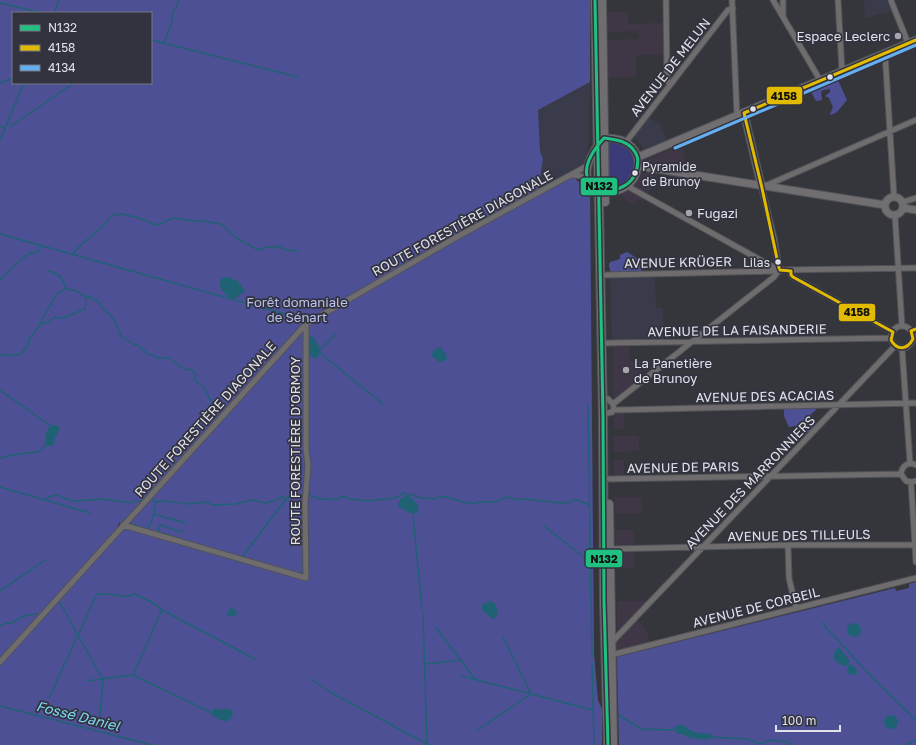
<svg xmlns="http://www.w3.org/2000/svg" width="916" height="745" font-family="'Golos Text',sans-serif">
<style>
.commercial{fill:#403746}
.built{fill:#393b4b}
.green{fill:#3b3b7a}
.forest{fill:#4e5096;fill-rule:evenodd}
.water{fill:#1f6274}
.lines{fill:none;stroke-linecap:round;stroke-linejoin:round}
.stream{stroke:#1f6274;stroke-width:1.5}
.street-casing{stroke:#515257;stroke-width:7}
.secondary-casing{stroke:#515257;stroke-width:9}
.primary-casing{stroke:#515257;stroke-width:10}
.street{stroke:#6e6c6c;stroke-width:5}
.secondary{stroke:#706e70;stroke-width:7}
.primary{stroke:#6f6d6f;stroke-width:8}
.bus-1-casing{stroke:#32333f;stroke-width:6}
.bus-2-casing{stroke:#32333f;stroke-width:6}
.bus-3-casing{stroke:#32333f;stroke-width:6}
.bus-1{stroke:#20c080;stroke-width:3}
.bus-2{stroke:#e2ba00;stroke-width:3}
.bus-3{stroke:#65aff1;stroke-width:3}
.poi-dot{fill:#a5a6ac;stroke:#32333f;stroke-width:1.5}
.bus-dot{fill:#e1e2e9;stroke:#32333f;stroke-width:1.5}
.labels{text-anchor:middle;stroke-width:3.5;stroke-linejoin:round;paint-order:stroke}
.bus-label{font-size:12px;fill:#e1e2e9;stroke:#32333f;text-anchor:start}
.poi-label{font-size:13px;fill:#e1e2e9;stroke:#32333f;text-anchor:start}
.street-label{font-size:13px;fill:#e1e2e9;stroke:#32333f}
.park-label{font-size:13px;fill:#bcc1ee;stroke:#32333f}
.water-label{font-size:14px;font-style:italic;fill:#7ed7f3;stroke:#32333f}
.line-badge{stroke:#32333f;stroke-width:1.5}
.pale-badge-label{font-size:11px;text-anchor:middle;font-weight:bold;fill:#111}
</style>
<rect width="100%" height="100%" fill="#35363c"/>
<path class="commercial" d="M608 12H628V24L663 23 664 54 636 55V77H608L607 40 639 39 638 31 607 32Z
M681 145 685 158 682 170 645 164 644 161Z
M641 170 655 172 653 184 647 194 634 186 638 179Z
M628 191H630L645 200 644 202 639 199 635 205 626 200 622 195Z
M613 347H629V361H641L642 378 615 398 613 397Z
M616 413H624V429H614V415Z
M614 436H639V451L614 452Z
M624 460V476H616L614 474V461Z
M615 497H641L642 513 615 514Z
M615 530H634V546H619L616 544Z
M634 551V568H616V554L617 552Z
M617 601H645L646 602 621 628H617Z
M636 620 646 629 650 642 617 650 616 642Z"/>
<path class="built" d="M864 0H889L892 11 865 18Z
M590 82 589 141 586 161 584 164 573 171 538 190 543 159 540 151 538 110Z
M649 117 661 126 667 140 644 149 634 136Z
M655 277 656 308H663L664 340 614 341 612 339 610 278Z"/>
<path class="green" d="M608 142 619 143 627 148 632 155 634 167 630 178 621 187 609 188 607 143Z"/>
<path class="forest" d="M0 0H590V82L538 110 540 151 543 159 538 190 573 171 576 180 590 188 594 654 598 700 602 709V745H0ZM13 13H151V83H13ZM128 520 131 528 128 529 118 526 119 523Z
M837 78 847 100 837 112 831 115 830 114 833 107 829 98 825 96 830 92V89L823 90 821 92 822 100 816 101 810 90Z
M627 252 640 260 642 270C634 279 619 274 610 271L609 265 610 262 620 259V255Z
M815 408 816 410 811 414 816 425 805 435 795 426 789 427 784 416V409Z
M916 582V745H619L617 657 895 588 896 591 909 588V584Z"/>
<path class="water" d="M228 277 238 281 245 291 235 299C228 298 222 292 219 285L222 278Z
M310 337H313L321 349 319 355 315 359 309 355Z
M440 347 446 354 447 359 443 362H439L431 355 434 350Z
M55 425 60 427C59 432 57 434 55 438 54 441 55 443 53 446L45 445C46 436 45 427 55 425Z
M293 458 300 459C302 463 304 467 301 471L295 470 291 468 290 459Z
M407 495C414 499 420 505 418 513 410 515 405 510 398 506L400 499Z
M491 601 496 605 498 616 493 619 483 611 481 605Z
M230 608 235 609 237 614 232 617 227 615Z
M847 630a7 7 0 1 1 14 0a7 7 0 1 1-14 0Z
M839 647 850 661 846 666 841 665 834 659V654L837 648Z
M850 664 855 667 857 671V674L853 675 847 673 848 666Z
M215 708 222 710 227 708 232 711 233 715C227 726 220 720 212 715V711Z
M884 722a7 7 0 1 1 14 0a7 7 0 1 1-14 0Z
M678 725H683L693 732 712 734V737L708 740C703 739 694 739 691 738 685 736 684 734 678 734L674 728Z"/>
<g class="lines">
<path class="stream" d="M0 3 42 13
M54 13 59 0
M151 40 298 77
M164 43 171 25 173 13 179 0
M0 83 13 78
M0 126 5 128
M11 126 74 83
M0 140 24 83
M0 234 299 318
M73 254C83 239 103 231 112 215L122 214 139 218 156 225 164 223 168 220 174 218 193 221H203L221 224 238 239 258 250 266 247 274 248 278 246 286 250 298 251
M0 280 24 257 31 253 38 252 41 245
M66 288 69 290H76L82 295 86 297 88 296 99 302 103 309 113 318 121 336 133 344 137 345 148 354 153 355 156 358H169L184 369 192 370 196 375 194 379 205 389 209 398 217 409
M39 324 48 322 55 317C65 321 75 312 85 309L86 297
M321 349 336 334
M320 353 383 404
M0 356 2 354 8 356 21 354 28 345 29 339 37 329 56 295 66 288C62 277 60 275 50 271L48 272
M0 390 51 426 50 428
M588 406 592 657
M0 458C6 457 12 455 19 454 30 451 40 457 46 443
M0 487 90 513
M309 495 320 499H330L336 500 341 497H346L350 499 368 501 395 498 405 493 421 498H425L435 499 438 497H446L471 504 480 502H495L506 497 519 500 525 499 561 503 572 502 575 499 589 505
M151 499 156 502 165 501 182 503
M45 500 49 497 57 495 69 500 77 501 103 499 132 503 135 501H141
M185 503 188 504 208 502 212 505 235 504 253 500 266 503 276 500 281 497 287 498 292 495H303
M154 514 156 502
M413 515 422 609
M131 524 153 531
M543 525 590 562
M147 529 150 525 154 514 186 523
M158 532 160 525 182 532
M158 532 181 539
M242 557 287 498
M260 562 299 574 303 570
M0 591 45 560
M59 601 103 680 100 714 97 725
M423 613 427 745
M37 614H39
M822 623 868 673 916 720
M0 626 6 623H12C18 617 27 615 35 614
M436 628 475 679
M592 663 594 745
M425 664 461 660
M133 675 162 610 255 659
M462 676 593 710
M311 679 330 692 429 745
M87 681 133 675 212 713
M49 698 97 594C110 592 124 600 135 594 143 599 155 602 162 610
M0 706 152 745
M619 715 641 729 675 730
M478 730 531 694 503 637
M712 737 748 739 760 744 771 740 787 742 792 745
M905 745 916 740"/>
<g class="street-casing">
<path id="street" d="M666 0 667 80 670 85
M732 0 737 116
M773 0 820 80
M783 0V16
M838 0 842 71
M891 0 892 3 908 43
M885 53 894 197
M626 142 728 10 733 8
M572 175 581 176 589 181
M761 185 774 238 779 268
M627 186 775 268
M765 186 916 120
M903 202 916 198
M895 216 902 326
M780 270 916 268
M791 271V275L793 277 893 332
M606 275 774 271
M891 337a11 11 0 1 1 22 0a11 11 0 1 1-22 0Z
M607 343 891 338
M902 348 910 463
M608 399 613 404 614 409 612 412 608 413
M613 404 774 277 777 273
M614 409 617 410 916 403
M916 465C908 461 902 466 901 474L906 481 911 482 916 481
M609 479 901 474
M911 482 916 562
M123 525 306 578 305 503 308 466 306 449V324
M788 545 789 578 796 608
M610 549 788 545H916
M612 642 895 346
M611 655 916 578
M0 662 306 324 455 238 587 166"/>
</g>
<g class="secondary-casing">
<path id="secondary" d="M744 113 761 185
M604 138C657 135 642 204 599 189 575 182 592 149 604 138Z
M638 157 916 40
M638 166 885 205
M885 206a9 9 0 1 1 18 0a9 9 0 1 1-18 0Z
M904 208 916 210"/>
</g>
<g class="primary-casing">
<path id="primary" d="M595 0 603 416 604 601 608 745
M602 0 605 202
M609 504 613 745"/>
</g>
<use href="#street" class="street"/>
<use href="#secondary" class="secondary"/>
<use href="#primary" class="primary"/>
<g class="bus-1-casing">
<path id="bus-1" d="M595 0 603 416 604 601 608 745
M604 138C618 140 631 141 637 156 639 162 637 169 635 174 628 192 595 198 588 180 582 165 595 148 604 138Z"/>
</g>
<g class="bus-2-casing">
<path id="bus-2" d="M779 268 762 188 744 113 916 40
M780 270 791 271V275L793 277 893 332 891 340C897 351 907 350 913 339L911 331 916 329"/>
</g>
<g class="bus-3-casing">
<path id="bus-3" d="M675 148 916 45"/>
</g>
<use href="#bus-1" class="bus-1"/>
<use href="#bus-2" class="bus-2"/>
<use href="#bus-3" class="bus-3"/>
</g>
<g class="poi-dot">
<circle cx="898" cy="36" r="4"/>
<circle cx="689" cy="213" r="4"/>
<circle cx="626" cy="370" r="4"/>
</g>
<g class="bus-dot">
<circle cx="830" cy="77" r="3.5"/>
<circle cx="753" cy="109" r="3.5"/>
<circle cx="635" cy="173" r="3.5"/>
<circle cx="778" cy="262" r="3.5"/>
</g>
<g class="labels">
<g class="bus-label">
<text x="642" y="171">Pyramide<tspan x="642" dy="15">de Brunoy</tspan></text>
<text x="770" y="267" text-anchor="end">Lilas</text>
</g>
<g class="poi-label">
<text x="890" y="41" text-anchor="end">Espace Leclerc</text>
<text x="697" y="218">Fugazi</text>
<text x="634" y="368">La Panetière<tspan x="634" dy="15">de Brunoy</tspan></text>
</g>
<g class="street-label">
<text transform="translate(670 67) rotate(-52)" y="5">AVENUE DE MELUN</text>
<text transform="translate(462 223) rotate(-29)" y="5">ROUTE FORESTIÈRE DIAGONALE</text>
<text transform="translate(678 262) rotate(-1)" y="5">AVENUE KRÜGER</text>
<text transform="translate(737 330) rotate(-1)" y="5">AVENUE DE LA FAISANDERIE</text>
<text transform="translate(765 396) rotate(-1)" y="5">AVENUE DES ACACIAS</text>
<text transform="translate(205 419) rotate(-48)" y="5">ROUTE FORESTIÈRE DIAGONALE</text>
<text transform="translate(295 451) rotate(-90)" y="5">ROUTE FORESTIÈRE D'ORMOY</text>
<text transform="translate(683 467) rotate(-1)" y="5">AVENUE DE PARIS</text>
<text transform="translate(750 482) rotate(-46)" y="5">AVENUE DES MARRONNIERS</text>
<text transform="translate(799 535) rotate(-1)" y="5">AVENUE DES TILLEULS</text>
<text transform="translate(756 607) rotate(-14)" y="5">AVENUE DE CORBEIL</text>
</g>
<g class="park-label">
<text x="297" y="307">Forêt domaniale<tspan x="297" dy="15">de Sénart</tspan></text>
</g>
<g class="water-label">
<text transform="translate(78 716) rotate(14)" y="5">Fossé Daniel</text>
</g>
</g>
<g class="line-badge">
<rect x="766" y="86" width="37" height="19" rx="4" fill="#e2ba00"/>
<rect x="580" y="177" width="38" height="19" rx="4" fill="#20c080"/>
<rect x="838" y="303" width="38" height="19" rx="4" fill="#e2ba00"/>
<rect x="585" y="549" width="38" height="19" rx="4" fill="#20c080"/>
</g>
<g class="pale-badge-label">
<text x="784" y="100">4158</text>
<text x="599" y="190">N132</text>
<text x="857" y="316">4158</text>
<text x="604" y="563">N132</text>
</g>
<rect x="12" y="12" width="140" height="72" fill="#32333f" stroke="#787983"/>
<rect x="20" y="25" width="20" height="6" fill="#20c080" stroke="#787983"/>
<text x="48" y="32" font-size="12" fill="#e1e2e9">N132</text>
<rect x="20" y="45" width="20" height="6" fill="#e2ba00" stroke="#787983"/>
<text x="48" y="52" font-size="12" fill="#e1e2e9">4158</text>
<rect x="20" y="65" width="20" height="6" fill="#65aff1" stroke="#787983"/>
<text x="48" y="72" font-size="12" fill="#e1e2e9">4134</text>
<path d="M776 725v6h64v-6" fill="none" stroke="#e1e2e9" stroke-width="2"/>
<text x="782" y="725" font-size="12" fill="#e1e2e9" stroke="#32333f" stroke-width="3" paint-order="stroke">100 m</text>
</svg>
